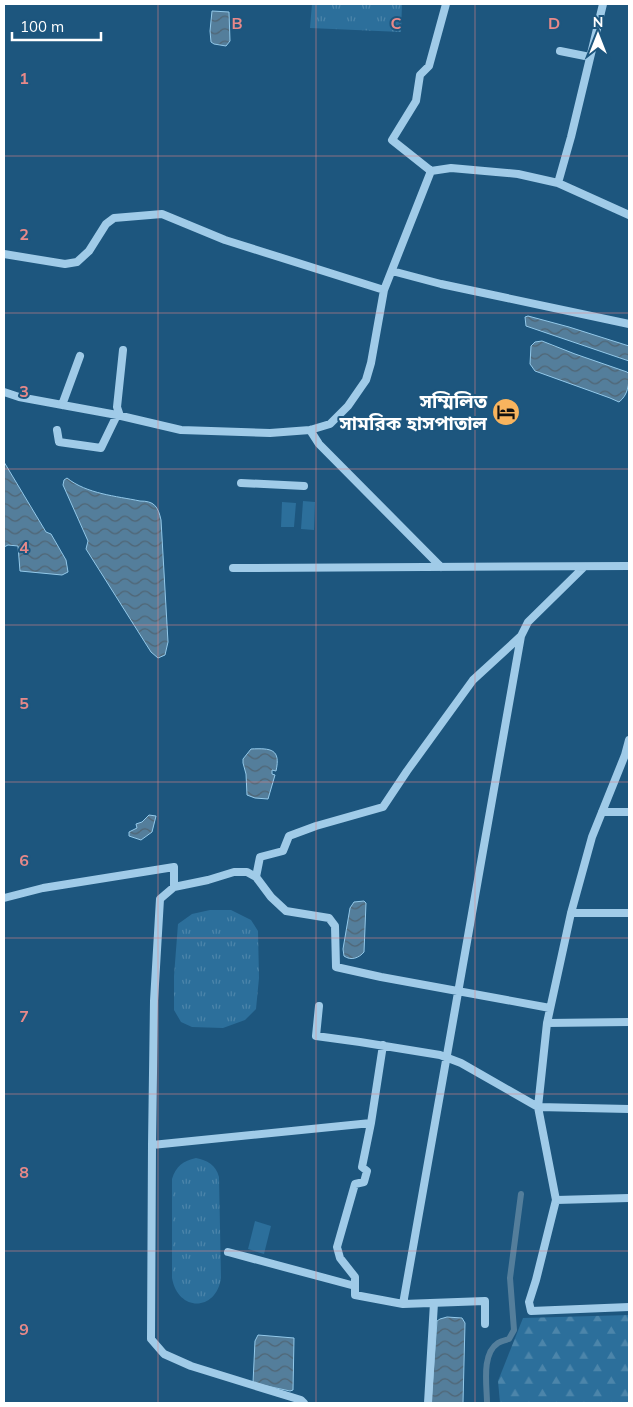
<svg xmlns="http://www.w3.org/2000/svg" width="633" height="1407" font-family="Mulish,'Noto Sans Bengali',sans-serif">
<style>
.grass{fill:#2c6f9b}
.forest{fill:url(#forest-firs)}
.park{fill:url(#park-tufts)}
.water{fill:url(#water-waves);stroke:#93c9ea}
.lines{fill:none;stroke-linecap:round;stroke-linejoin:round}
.canal{stroke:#547e9b;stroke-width:6}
.minor{stroke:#a0cbe8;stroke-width:8}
.grid{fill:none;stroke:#e88989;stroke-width:1;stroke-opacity:0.55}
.labels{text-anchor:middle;stroke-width:4;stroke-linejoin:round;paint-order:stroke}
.poi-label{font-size:19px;font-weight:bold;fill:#fff;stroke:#1d567e;text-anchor:end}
.grid-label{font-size:16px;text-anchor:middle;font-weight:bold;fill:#e88989;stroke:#1d567e;stroke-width:4;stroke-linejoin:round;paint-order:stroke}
</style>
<defs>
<pattern id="forest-firs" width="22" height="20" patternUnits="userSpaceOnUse" patternTransform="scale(1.25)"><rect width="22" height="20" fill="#2c6f9b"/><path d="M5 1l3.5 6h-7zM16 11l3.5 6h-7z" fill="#4c85aa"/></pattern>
<pattern id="park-tufts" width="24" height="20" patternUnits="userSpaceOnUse" patternTransform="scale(1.25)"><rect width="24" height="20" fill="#2c6f9b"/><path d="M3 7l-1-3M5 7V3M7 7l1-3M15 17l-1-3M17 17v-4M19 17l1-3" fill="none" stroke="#4c85aa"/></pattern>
<pattern id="water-waves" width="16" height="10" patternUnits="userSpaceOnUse" patternTransform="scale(1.25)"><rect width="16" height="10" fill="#547e9b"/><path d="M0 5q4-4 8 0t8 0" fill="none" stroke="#506574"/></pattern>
</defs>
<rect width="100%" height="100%" fill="#1d567e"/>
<path class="grass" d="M303 501 315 502 314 530 301 529Z
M282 502 296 503 294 527H281Z
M255 1221 271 1226 264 1254 248 1249Z"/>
<path class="forest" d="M629 1315V1403H500L498 1381 523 1318Z"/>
<path class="park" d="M312 4H402L401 32 310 28Z
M210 910H231L251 920 258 931 259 978 256 1009 245 1020 223 1028 192 1027 181 1022 174 1010V976L178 924 192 914Z
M196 1158C207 1160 216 1165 219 1177L221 1278C216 1312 178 1312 172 1278V1179C176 1166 183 1161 196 1158Z"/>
<path class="water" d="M212 11 229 12 230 41 226 46 214 44 211 42 210 31Z
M528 316 569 327 629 346V361L526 326 525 317Z
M542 341 575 354 627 372 629 374C629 385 628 395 619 402L610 398 535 371 530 364 531 346 535 342Z
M4 462 46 532 51 534 66 560 68 572 62 575 20 571 18 546 8 545 4 547Z
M67 478C87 494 116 496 140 501 154 501 158 506 161 520L168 642 165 655 158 658 151 652 86 549 88 541 63 485 64 480Z
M251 749C271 748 281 749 276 771L272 770V774L275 775 268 799 255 798 247 795 246 774 243 763V759Z
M149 815 156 816 152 832 141 840 129 836V832L137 828 136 824 142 822Z
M364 901 366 903 364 952C359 958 351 961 344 956L343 949 350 908 354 902Z
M447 1317 462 1318 465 1323 463 1403H431L437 1321 440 1319Z
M258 1335 294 1338 293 1390 290 1391 253 1383 255 1341Z"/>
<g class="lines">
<path class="canal" d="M487 1403C487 1386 481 1354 498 1343 501 1341 506 1340 509 1339L514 1330 510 1278 521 1194"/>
<path class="minor" d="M560 51 590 57
M431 171 392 140 416 101 420 75 429 66 446 4
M558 183 571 137 603 4
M4 254 65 264 77 262 89 251 106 224 114 218 162 214 225 240 384 290
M392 271 441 284 629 324
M4 392 19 397 117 415 181 430 270 433 310 430 330 424 348 406 366 380 371 363 384 290 431 171 451 168 518 174 558 183 629 215
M62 405 80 356
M120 416 117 407 123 350
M57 430 59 442 101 448 117 415
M310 430 319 444 441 567
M241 483 304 486
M233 568 629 566
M629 740 625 755 592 837 571 913 547 1023 538 1107 556 1200 536 1280 529 1302 531 1311 629 1307
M602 812H629
M256 877 271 897 286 911 329 918 335 926 336 967 381 977 550 1008
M4 898 43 888 174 867V887L208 880 234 872H247L256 877 260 857 283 851 289 836 316 826 383 807 407 771 473 680 521 636 528 622 584 567
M571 913H629
M319 1006 316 1036 360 1042 440 1055 461 1063 538 1107 629 1109
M547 1023 629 1022
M371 1123 362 1167 367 1171 364 1182 355 1184 337 1247 340 1258 355 1277V1295L403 1304 485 1301V1324
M152 1145 154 1001 160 899 174 887
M556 1200 629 1198
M228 1252 355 1286
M403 1304 521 636
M304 1403 301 1400 191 1366 164 1354 151 1339 152 1145 371 1123 383 1045
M428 1403 434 1303"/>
</g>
<path class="grid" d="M158 4V1403M316 4V1403M475 4V1403M4 156H629M4 313H629M4 469H629M4 625H629M4 782H629M4 938H629M4 1094H629M4 1251H629"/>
<defs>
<g id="hotel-disc" transform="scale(1.4375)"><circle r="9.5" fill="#f8b45e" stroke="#1d567e"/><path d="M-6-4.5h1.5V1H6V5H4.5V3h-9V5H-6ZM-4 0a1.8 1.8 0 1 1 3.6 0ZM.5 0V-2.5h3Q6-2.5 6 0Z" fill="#111"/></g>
</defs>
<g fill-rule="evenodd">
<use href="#hotel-disc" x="506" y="412"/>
</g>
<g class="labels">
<g class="poi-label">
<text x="487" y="408">সম্মিলিত<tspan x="487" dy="22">সামরিক হাসপাতাল</tspan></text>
</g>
</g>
<g class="grid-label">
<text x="237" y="29">B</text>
<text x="396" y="29">C</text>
<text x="554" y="29">D</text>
<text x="24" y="84">1</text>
<text x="24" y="240">2</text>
<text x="24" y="397">3</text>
<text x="24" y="553">4</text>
<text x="24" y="709">5</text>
<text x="24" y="866">6</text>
<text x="24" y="1022">7</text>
<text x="24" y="1178">8</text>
<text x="24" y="1335">9</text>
</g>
<rect width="633" height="1407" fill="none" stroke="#ffffff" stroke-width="10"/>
<g transform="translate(598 35)" stroke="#1d567e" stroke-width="4" paint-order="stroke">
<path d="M0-4L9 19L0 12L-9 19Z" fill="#ffffff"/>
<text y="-8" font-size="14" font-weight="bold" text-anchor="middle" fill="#ffffff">N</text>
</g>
<path d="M12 32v8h89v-8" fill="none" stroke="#ffffff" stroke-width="2.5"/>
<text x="20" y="32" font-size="15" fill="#ffffff" stroke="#1d567e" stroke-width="4" paint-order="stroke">100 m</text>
</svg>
